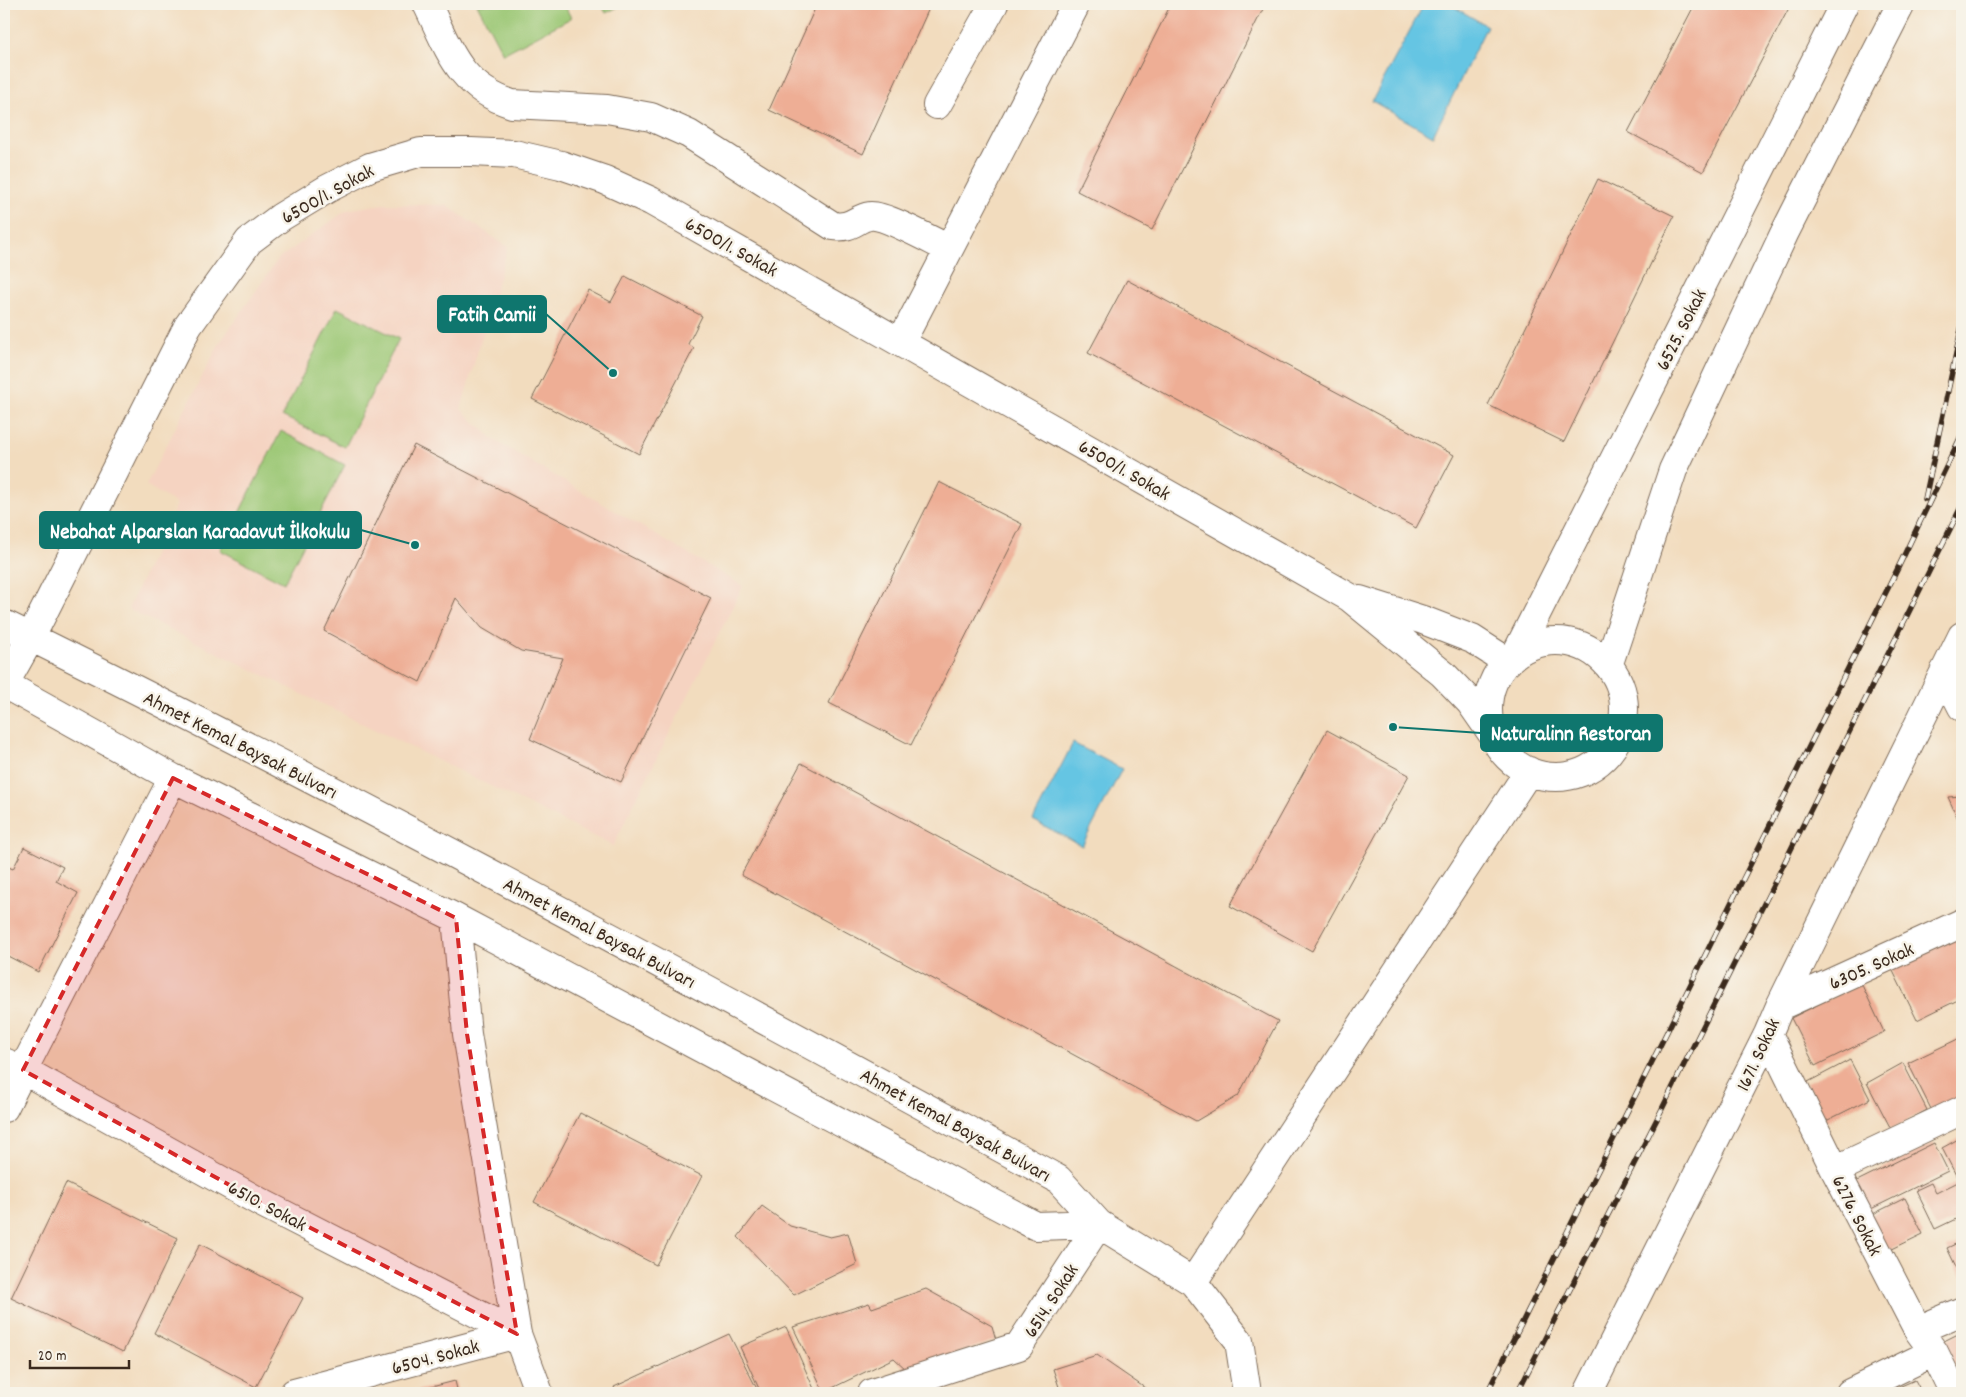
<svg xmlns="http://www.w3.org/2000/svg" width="1966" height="1397" font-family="Dekko,sans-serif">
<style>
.built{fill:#f5d3c1}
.green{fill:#9bc775;stroke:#6b784a}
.water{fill:#65c5e3;stroke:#507880}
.building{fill:#eeae95}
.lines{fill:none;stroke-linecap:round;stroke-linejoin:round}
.minor-casing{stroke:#7b6856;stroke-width:30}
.minor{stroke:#fff;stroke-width:28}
.rail-casing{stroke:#3b2a1e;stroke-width:5.5}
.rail{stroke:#f7f3e8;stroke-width:4;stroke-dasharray:11;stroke-linecap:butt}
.marked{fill:#d62828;fill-opacity:0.2;stroke:#d62828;stroke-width:4;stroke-dasharray:10 6;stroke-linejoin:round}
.labels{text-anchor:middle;stroke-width:5;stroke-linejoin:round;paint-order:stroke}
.street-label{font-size:20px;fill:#3b2a1e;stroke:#f7f3e8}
.leader{fill:none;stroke:#0f766e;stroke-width:2}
.callout-dot{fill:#0f766e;stroke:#f7f3e8;stroke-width:2}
.callout{fill:#0f766e;stroke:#0f766e;stroke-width:2}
.callout-label{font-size:21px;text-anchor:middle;font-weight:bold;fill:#fff}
</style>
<rect width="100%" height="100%" fill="#f7f3e8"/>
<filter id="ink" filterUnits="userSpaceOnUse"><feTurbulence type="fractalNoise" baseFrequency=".02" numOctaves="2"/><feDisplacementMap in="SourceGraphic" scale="10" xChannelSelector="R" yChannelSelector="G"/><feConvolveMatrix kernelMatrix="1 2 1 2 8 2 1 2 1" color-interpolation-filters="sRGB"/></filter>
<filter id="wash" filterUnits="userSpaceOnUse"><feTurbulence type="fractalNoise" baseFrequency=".0096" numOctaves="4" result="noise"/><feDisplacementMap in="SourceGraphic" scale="20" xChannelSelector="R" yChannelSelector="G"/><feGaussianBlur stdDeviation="1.12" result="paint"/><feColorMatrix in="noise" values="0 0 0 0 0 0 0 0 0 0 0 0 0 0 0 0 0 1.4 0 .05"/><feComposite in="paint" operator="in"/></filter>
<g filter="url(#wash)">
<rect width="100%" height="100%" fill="#f2dcbe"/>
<path class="built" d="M383 204 446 205 508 247 461 409 494 440 743 586 613 846 128 609 177 504 146 485 219 344 278 259 347 210Z"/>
<path class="green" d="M477 4H564L571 18 503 54Z
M601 4H624L606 13Z
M337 308 399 339 345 447 282 416Z
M281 431 345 465 284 583 220 550Z"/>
<path class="water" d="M1424 4H1449L1487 26 1433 136 1372 101Z
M1073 743 1122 769 1082 846 1033 820Z"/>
<g id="blocks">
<path class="building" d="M817 4H931L863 154 769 110Z
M1171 4 1265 5 1152 230 1077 191Z
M1695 4H1791L1703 172 1628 132Z
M1598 179 1674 216 1564 442 1488 405Z
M625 276 702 316 688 344 694 348 639 454 532 399 588 290 611 302Z
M1127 280 1454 455 1416 528 1088 353Z
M414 445 711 598 621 782 530 739 563 658 521 651 482 628 456 598 420 682 324 631Z
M939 482 1022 524 911 745 829 703Z
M1327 730 1409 775 1312 951 1230 906Z
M801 763 1278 1021 1238 1096 1196 1121 741 875Z
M1962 796V828L1948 797Z
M24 847 63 867 56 881 78 893 38 972 4 954V865L13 869Z
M1962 932V998L1917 1020 1891 967Z
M1861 983 1884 1032 1815 1066 1791 1018Z
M1962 1037V1099L1933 1113 1908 1063Z
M1850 1060 1870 1099 1826 1121 1806 1083Z
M1903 1063 1927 1110 1891 1129 1867 1083Z
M580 1113 702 1176 656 1265 534 1202Z
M1962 1137V1187L1942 1148Z
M1934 1143 1948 1171 1869 1210 1855 1182Z
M1958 1182 1962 1190V1216L1935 1229 1916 1190 1931 1183 1936 1193Z
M66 1183 178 1238 123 1352 11 1298Z
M1905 1198 1923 1234 1886 1252 1869 1216Z
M762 1206 790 1226 830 1237 848 1233 857 1264 794 1295 738 1237Z
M1962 1241V1279L1947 1248Z
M200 1244 303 1298 256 1387 154 1333Z
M926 1289 992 1326 996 1340 908 1371 894 1358 824 1392 793 1327 869 1303 872 1308Z
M786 1327 815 1391 809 1393H761L740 1347Z
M1962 1332V1383L1942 1342Z
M729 1334 759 1393H616L614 1387Z
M1097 1355 1145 1388 1147 1393H1061L1053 1369Z
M1915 1380 1922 1393H1885Z
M455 1381 458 1393H408Z"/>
</g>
</g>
<g filter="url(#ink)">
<use href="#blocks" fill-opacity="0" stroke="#7b6856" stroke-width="1"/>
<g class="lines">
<g class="minor-casing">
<path id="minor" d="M427 4C449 49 459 87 512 104L607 109 651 117 689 134 833 226C852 229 856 218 870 216 884 214 934 242 949 249
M937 105 994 4
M901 342 1076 4
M1360 600 1423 620 1472 639 1508 662
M4 624C360 799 709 990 1058 1179L1099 1224 1193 1282 1239 1341 1247 1393
M1488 709a68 68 0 1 1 136 0a68 68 0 1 1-136 0Z
M1516 654 1844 4
M1609 663 1673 470 1784 234 1901 4
M1944 672 1962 707
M4 684 173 778 456 918 1036 1226 1099 1224
M4 685 31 637 188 326 249 241 281 217 327 189 370 167 421 152H471L514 154 561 165 605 180 651 201 1349 597 1443 674 1470 702 1493 735
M456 918 467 1034 517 1334 539 1393
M1780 1006 1962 923
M1768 1034 1835 1170 1918 1330 1934 1352 1954 1393
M4 1062 23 1070 173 778
M4 1108 23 1070 260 1202 517 1334
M1835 1170 1962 1110
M1193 1282 1529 771
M1918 1330 1962 1311
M294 1393 517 1334
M872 1393 1019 1346 1099 1224
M1588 1393 1768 1034 1780 1006 1962 636
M1850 1393 1934 1352"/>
</g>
<use href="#minor" class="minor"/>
<g class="rail-casing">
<path id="rail" d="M1925 499 1962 325
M1487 1393 1897 570 1962 434
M1517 1393 1659 1115 1962 505"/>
</g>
<use href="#rail" class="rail"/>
</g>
</g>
<path class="marked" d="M173 778 456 918 467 1034 517 1334 260 1202 23 1070Z"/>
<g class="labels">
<g class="street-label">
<text transform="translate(327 193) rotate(-29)" y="7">6500/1. Sokak</text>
<text transform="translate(732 246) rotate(29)" y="7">6500/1. Sokak</text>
<text transform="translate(1680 329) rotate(-63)" y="7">6525. Sokak</text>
<text transform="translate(1125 469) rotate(30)" y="7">6500/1. Sokak</text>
<text transform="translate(241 744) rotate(27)" y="7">Ahmet Kemal Baysak Bulvarı</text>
<text transform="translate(600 932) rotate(28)" y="7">Ahmet Kemal Baysak Bulvarı</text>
<text transform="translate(1871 965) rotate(-24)" y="7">6305. Sokak</text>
<text transform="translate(1757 1054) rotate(-65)" y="7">1671. Sokak</text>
<text transform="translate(956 1124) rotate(29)" y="7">Ahmet Kemal Baysak Bulvarı</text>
<text transform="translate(268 1205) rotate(28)" y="7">6510. Sokak</text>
<text transform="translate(1858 1215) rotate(63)" y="7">6276. Sokak</text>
<text transform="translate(1050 1300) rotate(-57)" y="7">6514. Sokak</text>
<text transform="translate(435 1356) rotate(-15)" y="7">6504. Sokak</text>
</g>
</g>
<path class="leader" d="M613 373L546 314M415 545L361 530M1393 727L1481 733"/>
<g class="callout-dot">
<circle cx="613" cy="373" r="5"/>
<circle cx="415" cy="545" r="5"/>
<circle cx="1393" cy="727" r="5"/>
</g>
<g class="callout">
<rect x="438" y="296" width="108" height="36" rx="5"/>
<rect x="40" y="512" width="321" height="36" rx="5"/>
<rect x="1481" y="715" width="181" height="36" rx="5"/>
</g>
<g class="callout-label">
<text x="492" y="321">Fatih Camii</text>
<text x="200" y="538">Nebahat Alparslan Karadavut İlkokulu</text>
<text x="1571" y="740">Naturalinn Restoran</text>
</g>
<rect width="1966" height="1397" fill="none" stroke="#f7f3e8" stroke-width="20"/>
<path d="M30 1360v8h99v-8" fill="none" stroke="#3b2a1e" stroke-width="2.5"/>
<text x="38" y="1360" font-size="15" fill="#3b2a1e" stroke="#f7f3e8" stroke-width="4" paint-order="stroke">20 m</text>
</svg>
